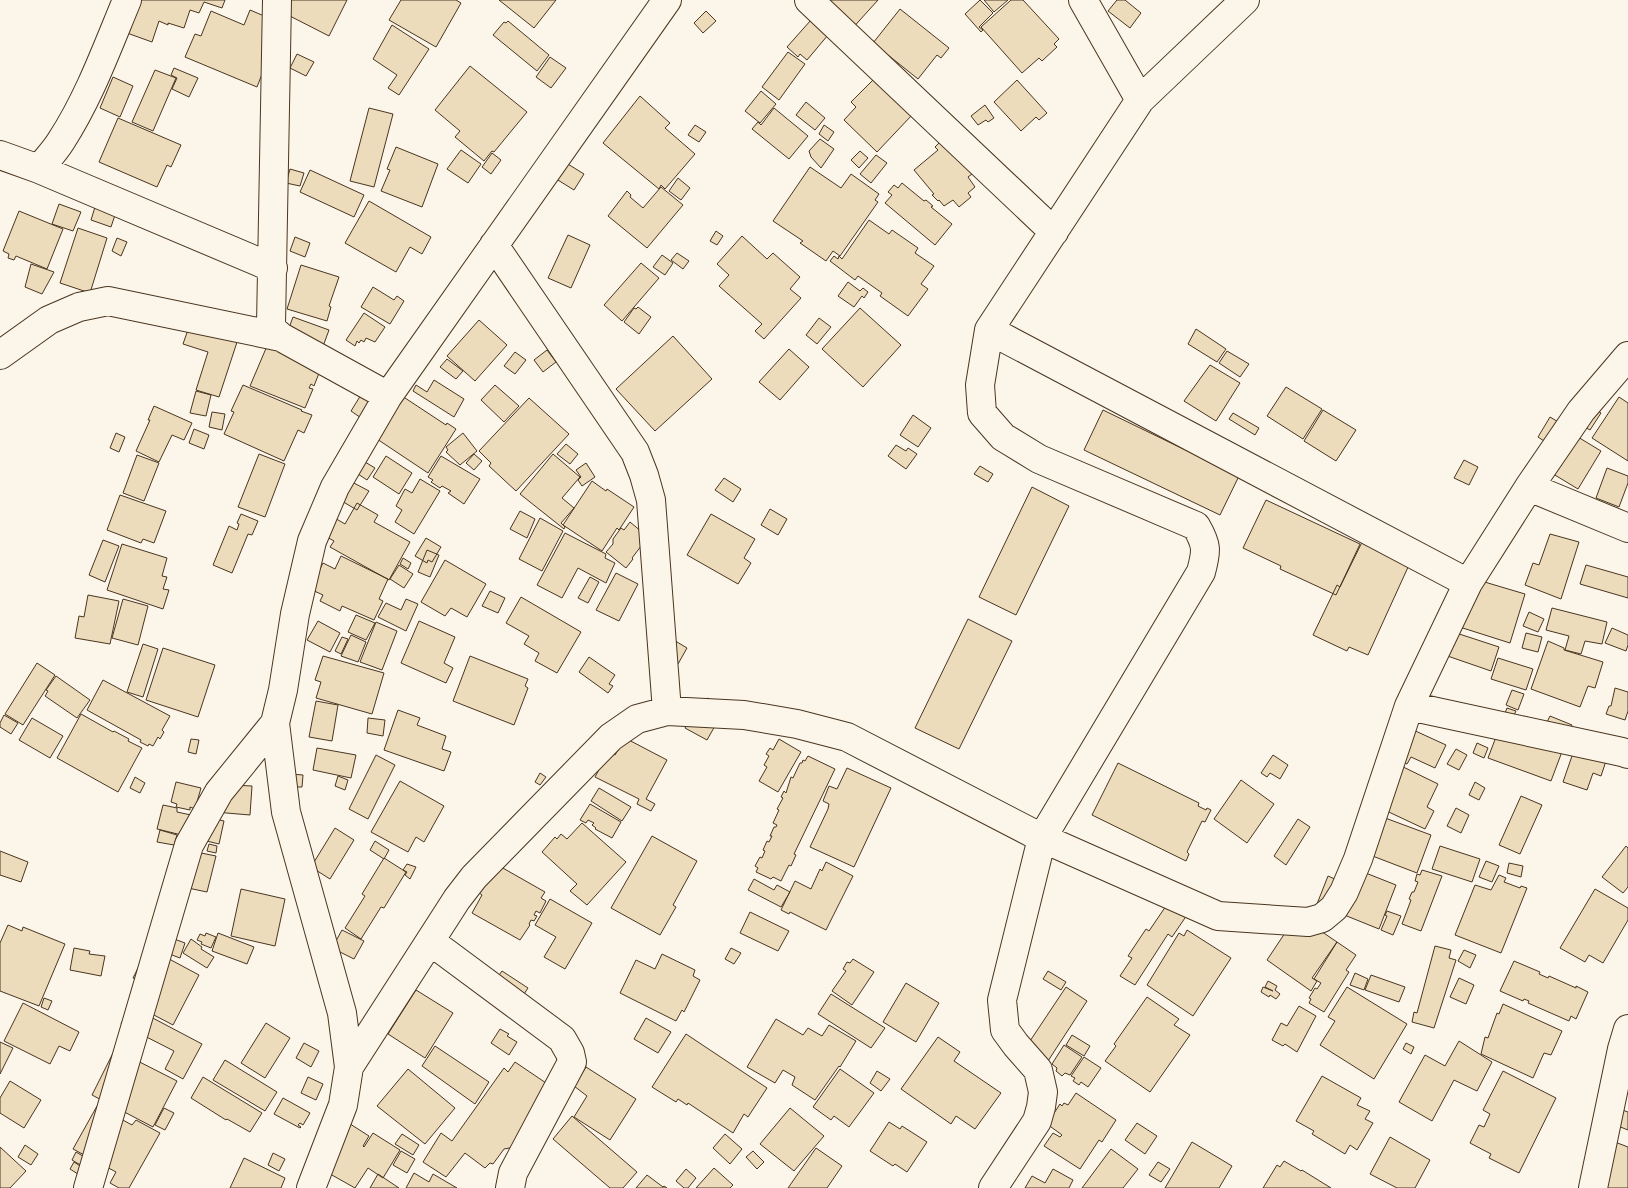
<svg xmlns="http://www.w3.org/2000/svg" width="1628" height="1188" font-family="'Golos Text',sans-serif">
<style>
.building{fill:#ecdcbc;stroke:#4a3520}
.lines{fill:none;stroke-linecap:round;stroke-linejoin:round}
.street-casing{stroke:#4a3520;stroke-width:30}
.street{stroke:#fbf6e9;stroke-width:28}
</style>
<rect width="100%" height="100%" fill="#fbf6e9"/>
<path class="building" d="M140 0H225L222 8 204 2 199 13 190 10 184 28 168 23V25L159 21 152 42 127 33Z
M291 0H347L329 36 284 13Z
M401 0H456L461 3 436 47 389 20Z
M499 0H556L534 28Z
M831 0H878L850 31 824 8Z
M980 0 993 13 979 27 983 30 981 32 965 14Z
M984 0H1008L994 12Z
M1011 0H1023L1059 39 1054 44 1057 47 1042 61 1039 58 1022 73 981 27Z
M1117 0H1125L1141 13 1130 28 1108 11Z
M900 9 949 48 941 58 937 55 918 79 873 43Z
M250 10 276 21 281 25 257 87 185 57 195 34 201 36 211 11 244 25Z
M706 11 716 21 703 33 694 23Z
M811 20 828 35 807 60 800 54 798 57 787 47Z
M508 21 549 55 537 71 493 35 504 22 506 23Z
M392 25 429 49 399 95 388 88 397 75 373 59Z
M788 52 805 64 779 100 762 87Z
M297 54 314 62 306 76 290 68Z
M550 57 566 68 551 88 536 77Z
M470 66 527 112 494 152 492 151 484 161 455 137 460 131 435 110Z
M174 68 198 78 189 97 172 89 177 78 171 75Z
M155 70 176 78 153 131 132 122Z
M113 77 133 86 120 117 100 108Z
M875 78 912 115 877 152 844 120 856 107 851 102Z
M1017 80 1047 113 1039 120 1036 117 1021 131 994 102Z
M761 91 776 104 760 123 745 111Z
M640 96 670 123 665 128 695 154 665 189 661 185 659 189 603 143Z
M806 102 825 118 815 130 796 115Z
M985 105 994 118 988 122 986 120 978 125 971 116Z
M369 108 393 114 374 187 350 181Z
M774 108 808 136 789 159 752 129 758 122 761 125Z
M118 118 181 145 171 167 167 165 157 187 99 162Z
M695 125 706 132 699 142 688 135Z
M824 125 834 132 828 141 819 134Z
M820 139 834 149 821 168 811 157 809 151Z
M943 139 972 174 968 177 975 187 968 193 971 197 959 207 953 200 944 206 939 200 938 201 932 195 934 194 914 170 938 150 935 147Z
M396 147 438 164 422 207 381 191 390 170 387 169Z
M461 150 481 164 468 183 447 169Z
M860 151 868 158 859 168 851 160Z
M492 153 501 160 491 174 482 167Z
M876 155 887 163 871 183 860 174Z
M563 161 584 174 574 190 553 177Z
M810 167 841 188 851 174 879 194 875 200 878 202 840 256 833 251 826 261 800 243 803 241 773 221Z
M290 169 304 173 300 186 286 183Z
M310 170 364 195 354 217 300 192Z
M678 178 690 188 681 200 669 191Z
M902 183 924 201 926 200 933 206 931 207 952 224 935 245 885 203 892 195 888 192 894 185 898 188Z
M661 187 683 205 647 248 608 216 627 191 631 195 630 197 643 208Z
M369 201 431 237 422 254 410 247 396 272 345 243Z
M59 204 81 212 73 231 52 224Z
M95 207 115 215 111 227 91 220Z
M19 211 63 229 47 269 16 256 14 260 8 258 9 254 3 251Z
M869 220 889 234 892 230 918 248 915 253 934 266 921 284 928 289 908 316 880 296 882 293 858 276 855 280 830 261 834 256 838 259 839 256 842 259Z
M78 228 107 238 90 293 60 283Z
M716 231 723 236 717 245 710 241Z
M568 235 590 245 571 288 548 278Z
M742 236 767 259 773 253 800 277 790 289 801 298 764 339 755 331 762 324 719 286 729 275 717 264Z
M295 237 310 243 305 257 290 251Z
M117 238 127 242 121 256 112 251Z
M677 253 689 261 683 269 671 260Z
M662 255 673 263 665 275 653 267Z
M641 263 659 278 622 321 604 305Z
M31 264 54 272 42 294 25 287Z
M301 265 339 277 329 306 331 307 327 321 287 309Z
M848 282 860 291 863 288 868 292 864 298 862 296 854 307 838 296Z
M373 287 394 300 397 296 404 301 390 324 361 307Z
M638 307 651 317 639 334 624 322 634 308 636 309Z
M860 308 901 345 863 387 822 349Z
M364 313 385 327 375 342 366 338 364 342 361 340 359 343 357 341 355 346 346 340Z
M293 317 329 330 322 349 286 336Z
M819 318 831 327 817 344 806 335Z
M479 320 507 345 475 381 447 356Z
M191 321 239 336 219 397 196 390 208 352 183 344Z
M1196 329 1226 349 1217 362 1188 344Z
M673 336 712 379 655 431 616 389Z
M267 346 321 368 314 386 311 384 309 388 313 389 305 408 250 386Z
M789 349 809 367 780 400 759 382Z
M547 350 556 362 543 372 534 360Z
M1227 351 1249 364 1240 377 1219 363Z
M515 352 526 360 515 374 504 366Z
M447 359 463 371 456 379 440 367Z
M1210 365 1240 383 1216 421 1184 401Z
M434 380 464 399 454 417 413 391 416 385 427 392Z
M243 385 302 410 301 411 312 415 304 433 298 430 284 461 224 434 234 412 231 411Z
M495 385 519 406 504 422 481 400Z
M1286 387 1322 409 1303 439 1267 416Z
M364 390 378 399 364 420 351 411Z
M196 391 211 395 206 416 190 413Z
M399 394 446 425 447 423 456 429 428 473 374 437Z
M1619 397 1628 403V461L1592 438Z
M529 398 569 434 516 491 489 466 491 463 479 451Z
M1584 402 1601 413 1590 430 1583 426Z
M154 406 192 423 184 440 172 435 159 462 136 451 150 420H148Z
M1103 410 1239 476 1220 515 1084 450Z
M1323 410 1356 430 1336 461 1304 441Z
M212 412 225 414 222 430 209 427Z
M1233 413 1259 428 1255 435 1229 419Z
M913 415 931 428 918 447 900 435Z
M1550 417 1570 429 1568 431 1601 451 1578 489 1535 463 1547 443 1538 437Z
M194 429 209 435 204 449 189 443Z
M116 433 125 437 119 452 110 448Z
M463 433 477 451 460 465 446 452 448 450 446 447Z
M566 444 578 454 570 464 557 454Z
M896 445 906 451 908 448 917 454 906 469 888 456Z
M259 454 285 464 265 517 238 507Z
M474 454 482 461 474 470 466 463Z
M553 454 580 477 562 498 574 508 561 523 565 527 564 529 520 494Z
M137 455 159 463 144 501 123 493Z
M386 456 412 473 399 494 373 477Z
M441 456 480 479 464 504 448 493 451 491 442 486 440 488 431 482 433 480 428 477Z
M360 459 375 468 367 480 352 470Z
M1464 460 1478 467 1469 485 1454 478Z
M586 463 595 477 582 486 578 480 581 477 576 470Z
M980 466 993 474 988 482 974 474Z
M1607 468 1628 476V483L1619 507 1596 498Z
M724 478 741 489 733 502 715 490Z
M420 479 440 491 414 534 395 522 402 510 396 506 405 489 412 493Z
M592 481 606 491 607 489 634 507 619 530 617 528 602 551 563 525Z
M352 482 369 491 357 510 340 500Z
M1032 487 1069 506 1016 615 979 597Z
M120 495 166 511 154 543 143 539 141 543 107 530Z
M1266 500 1360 544 1336 595 1280 569 1281 566 1243 548Z
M357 503 378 515 374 522 410 542 389 580 330 547 334 541 323 535 333 517 345 524Z
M770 509 787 519 778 535 761 525Z
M520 511 535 519 527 538 510 529Z
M241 514 258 521 252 535 248 534 232 573 213 565 229 526 237 530 239 524 237 523Z
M711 514 755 539 744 558 751 563 738 584 687 555Z
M540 518 563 531 542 571 519 559Z
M630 522 648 537 632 558 633 559 626 568 606 552 613 544V539L621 528 624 530Z
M1367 532 1414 554 1368 655 1349 647 1347 651 1313 635 1337 585 1340 587Z
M565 533 606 554 605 558 615 563 606 583 578 568 562 598 537 585Z
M1550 534 1579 542 1561 599 1525 585 1533 563 1539 565Z
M426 538 441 547 432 562 428 560 427 563 415 556Z
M103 540 119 546 105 582 89 575Z
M122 544 167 558 162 576 167 577 163 589 169 590 163 609 107 590Z
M427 550 439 555 430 577 418 572Z
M341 556 388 579 379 599 383 601 374 620 342 606 340 611 320 601 323 595 310 589 323 563 335 569Z
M403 558 411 563 408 569 400 564Z
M445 560 486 584 467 617 451 608 445 616 421 602Z
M399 565 413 574 404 588 390 579Z
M1586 565 1628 577V598L1580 584Z
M616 573 638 584 619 621 596 610Z
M1461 575 1525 594 1510 643 1447 623Z
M590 577 599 582 588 603 578 598Z
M490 591 505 598 498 613 482 606Z
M88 595 119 601 110 644 75 638 79 616 84 617Z
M521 597 581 632 557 673 535 661 539 653 524 644 529 636 506 623Z
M123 599 148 606 138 645 112 638Z
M406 599 418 604 406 631 378 617 386 603 401 610Z
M1552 608 1607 622 1602 644 1585 641 1581 654 1565 650 1569 636 1546 630Z
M1529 612 1544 619 1538 632 1523 626Z
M356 615 375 623 366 640 348 632Z
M968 619 1012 641 959 749 915 728Z
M318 621 340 633 330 652 307 640Z
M419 621 455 637 444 663 453 668 446 683 401 663Z
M376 622 397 631 382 670 360 662Z
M1441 628 1499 647 1491 671 1433 651Z
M1612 628 1628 635V645L1626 651 1605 643Z
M1526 633 1542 637 1538 652 1522 648Z
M351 635 366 642 358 662 341 656Z
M667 636 687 648 678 664 657 653Z
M342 637 348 639 341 654 335 651Z
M1548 641 1564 648V650L1603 662 1595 688 1588 686 1580 707 1531 689Z
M143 644 158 649 143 697 127 692Z
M163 648 215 665 198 717 146 700Z
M323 656 384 673 372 714 316 698 321 682 315 680Z
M470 656 528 679 525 686 528 688 514 725 453 701Z
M589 657 615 675 609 684 613 686 608 693 579 672Z
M1498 658 1533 669 1526 690 1491 679Z
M37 663 55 675 23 725 5 714Z
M56 676 90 700 77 718 45 696 48 691 46 690Z
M103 680 170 716 162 730 164 732 160 739 158 737 153 746 149 744 148 746 140 742 141 740 87 710Z
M1615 688 1628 692V711L1625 720 1606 714 1609 706H1611Z
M1512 690 1524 694 1518 710 1506 705Z
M707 698 725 708 707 740 685 728 700 701 704 703Z
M316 701 338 705 332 741 309 737Z
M1507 708 1516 711 1514 715 1524 718V716L1546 724 1550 716 1572 725 1551 781 1488 758Z
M398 710 420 718 417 725 446 736 442 749 451 752 444 771 384 750Z
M81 714 113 732 114 731 129 739 128 741 142 748 118 792 57 758Z
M4 715 18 723 11 734 0 727V723Z
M32 718 63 736 50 758 19 740Z
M368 718 385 720 383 736 367 733Z
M1398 723 1446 745 1435 768 1411 757 1407 764 1389 754Z
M1581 730 1607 758 1601 776 1593 773 1587 790 1563 782Z
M625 738 667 760 646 799 655 804 651 811 637 804 639 799 595 777 609 751 615 755Z
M191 739 199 740 196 754 188 752Z
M779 739 801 752 778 792 759 781 767 767 764 765 769 756 766 754 770 748 773 750Z
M1477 743 1488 748 1484 758 1473 753Z
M317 748 356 755 351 778 313 770Z
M1456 749 1467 755 1459 770 1447 764Z
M376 755 395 765 368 819 349 809Z
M1273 755 1288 765 1280 779 1270 773 1267 777 1261 773Z
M808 756 835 769 794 854 796 855 791 866 789 865 781 881 773 877 771 879 756 872 758 868 755 866 760 857 762 858 765 851 763 850 767 841 769 842 772 836H770L774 827H776L777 825 773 823 779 810 777 809 783 798 781 797 784 791 786 793 791 777 793 778 800 763H802L803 760 805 761Z
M1393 762 1438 784 1427 807 1434 811 1425 829 1376 806Z
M1118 763 1199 803 1198 806 1206 810 1207 808 1211 810 1205 822 1202 821 1187 852 1189 854 1186 861 1092 815Z
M847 768 891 788 854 867 810 847 828 809 829 804 823 801 829 786 837 789Z
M540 773 546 777 540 785 535 782Z
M290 774 303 775 302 787H289Z
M338 776 348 780 345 790 335 786Z
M135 777 145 783 140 793 130 788Z
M1241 780 1274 804 1247 843 1214 819Z
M400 781 444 806 424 842 416 837 408 852 371 832Z
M176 782 201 788 195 809 190 807V810L176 807 177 804 171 802Z
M1475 782 1485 788 1479 800 1469 795Z
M211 784 252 786 250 815 203 811Z
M599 788 631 807 622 821 591 801Z
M1521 796 1542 805 1520 854 1499 845Z
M590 804 621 822 612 838 595 829 596 828 592 825 594 823 588 820 586 823 580 820Z
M163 805 177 808V812L191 815V813L224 821 219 844 157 829Z
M1456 808 1469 815 1461 833 1447 826Z
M1377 815 1431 835 1417 873 1362 852Z
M1298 819 1310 827 1286 865 1274 856Z
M582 823 626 862 587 905 570 891 577 884 542 852 555 837 557 839 561 834 567 839Z
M335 828 354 840 330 879 311 867Z
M160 830 177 835 174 845 157 842Z
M652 836 697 861 673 905 676 907 660 935 611 908Z
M375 841 389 850 384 859 370 850Z
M209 844 217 846 216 853 207 851Z
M1440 846 1480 859 1472 882 1432 869Z
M1626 846 1628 848V887L1623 893 1602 877Z
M0 851 28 862 21 882 0 875Z
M196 852 216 856 207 892 188 888Z
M384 858 406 872 384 908 381 907 361 939 345 928 365 896 362 894Z
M1486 861 1499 866 1492 882 1479 877Z
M826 862 853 876 826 930 790 912 789 914 781 910 795 881 811 889 820 869 822 871Z
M494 863 545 892 541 898 546 901 540 913 536 911 534 915 537 916 534 921 531 920 529 924 530 925 520 940 472 913 482 895 478 892Z
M1509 863 1523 866 1521 877 1507 873Z
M407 864 416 867 410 879 405 875 407 872 403 870Z
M1343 864 1396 885 1379 929 1317 904 1328 876 1337 880Z
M1422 870 1442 876 1421 931 1402 924 1411 900 1409 899 1412 892H1414L1418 882 1415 881 1417 874 1420 875Z
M1499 875 1506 878 1504 882 1520 888 1521 886 1527 888 1501 953 1455 935 1475 885 1491 890Z
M754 879 774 890 777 885 790 892 781 907 748 890Z
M241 889 285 899 275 946 231 936Z
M1595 889 1628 908V920L1603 963 1589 955 1585 962 1560 948Z
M550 899 592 923 565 969 544 957 556 937 535 925Z
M1168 903 1187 915 1172 937 1168 934 1135 985 1120 976 1132 958 1128 956 1146 929 1149 931Z
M1387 911 1401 916 1393 935 1381 930 1387 916 1385 915Z
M750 912 789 931 778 951 740 933Z
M1297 915 1337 942 1312 978 1317 981 1311 991 1267 960Z
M8 925 22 931 23 927 65 944 39 1006 0 991V943Z
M342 930 364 941 354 959 332 948Z
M1187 930 1231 958 1193 1016 1147 985 1179 933 1184 936Z
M153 931 185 943 180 958 148 946Z
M206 933 216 937 211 948 201 944 202 942 197 940 200 934 205 936Z
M218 933 254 947 247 964 212 951Z
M191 939 202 947 201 949 214 957 207 968 183 953Z
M1337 942 1356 955 1346 970 1349 972 1324 1012 1309 1003 1311 999 1309 998 1315 988 1317 989 1321 983 1314 979Z
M1435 946 1451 950 1449 958 1456 960 1434 1028 1412 1022 1414 1012 1417 1013Z
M74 948 90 951 89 954 105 956 101 976 70 970Z
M731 948 741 953 734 964 725 959Z
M1464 950 1476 955 1470 968 1458 961Z
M158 953 199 975 173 1025 131 1003 142 982 133 978 141 962Z
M662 954 695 970 693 976 700 980 684 1012 682 1010 676 1021 620 993 636 960 655 969Z
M853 959 874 972 852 1005 832 991 846 971 843 969 847 962 850 963Z
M1514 961 1540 972 1539 974 1548 978 1549 976 1576 988V986L1588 992 1576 1019 1571 1016 1569 1021 1528 1003 1529 1001 1524 999 1523 1001 1500 991Z
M502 971 528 988 514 1009 490 988Z
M1048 971 1066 982 1061 990 1043 979Z
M1355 973 1368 979 1364 990 1350 985Z
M1371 975 1405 987 1399 1002 1365 990Z
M1459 978 1474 985 1466 1004 1450 997Z
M1268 981 1277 986 1275 990 1280 994 1276 999 1270 995 1269 997 1261 992 1263 987 1273 991 1265 987Z
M906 983 939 1003 916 1042 883 1022Z
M1066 987 1087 1001 1048 1061 1026 1047Z
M1347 987 1407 1024 1374 1079 1320 1045 1335 1021 1328 1017Z
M416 990 453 1013 425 1058 388 1034Z
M831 994 885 1028 871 1048 818 1014Z
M1147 997 1179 1019 1174 1025 1190 1035 1150 1092 1105 1061 1116 1046 1114 1044Z
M44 998 52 1001 48 1010 41 1007Z
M23 1003 79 1032 70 1051 59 1046 50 1064 4 1041Z
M1503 1004 1562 1031 1551 1055 1544 1053 1533 1078 1481 1054 1485 1037 1488 1038 1497 1013 1499 1014Z
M130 1006 202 1044 183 1079 165 1069 174 1051 121 1024Z
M1299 1006 1316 1016 1297 1052 1285 1044 1283 1046 1272 1040 1281 1023 1287 1026Z
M646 1018 671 1032 658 1053 634 1039Z
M776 1019 803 1035 808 1028 822 1036 829 1025 856 1041 840 1067 839 1066 815 1100 792 1085 795 1077 783 1070 775 1083 747 1067Z
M266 1023 290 1038 265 1078 241 1063Z
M500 1029 509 1034 507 1036 517 1042 509 1055 491 1043Z
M686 1034 767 1088 748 1117 744 1114 733 1133 688 1103 687 1105 678 1099 676 1102 652 1087Z
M1072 1035 1090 1046 1084 1056 1066 1045Z
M938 1037 960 1052 954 1061 1001 1093 975 1129 956 1116 951 1124 901 1089Z
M1459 1041 1492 1062 1477 1091 1454 1080 1432 1121 1399 1102 1425 1055 1445 1066Z
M0 1042 13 1048 0 1074Z
M304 1043 319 1051 311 1067 296 1058Z
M1406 1043 1414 1047 1411 1054 1403 1049Z
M1064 1045 1082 1057 1070 1075 1065 1073 1062 1076 1056 1071 1057 1068 1052 1064Z
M435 1046 489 1082 475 1104 422 1066Z
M120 1052 177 1081 153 1127 92 1095 113 1053 118 1056Z
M1084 1057 1101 1068 1088 1087 1081 1082 1079 1085 1073 1081 1075 1078 1071 1076Z
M225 1060 277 1092 265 1111 213 1080Z
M515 1062 546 1083 542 1090 540 1099 515 1147 504 1149 493 1164 490 1163 485 1168 465 1153 446 1177 423 1162 441 1133 452 1141 504 1068 508 1072Z
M586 1067 636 1099 610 1140 574 1117 587 1096 574 1086Z
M408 1069 455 1108 425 1144 377 1106Z
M840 1069 874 1093 849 1127 834 1116 831 1120 813 1107Z
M877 1071 890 1079 881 1091 870 1083Z
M1503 1071 1556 1098 1519 1173 1489 1158 1491 1154 1470 1143 1479 1125 1484 1127 1490 1114 1483 1110Z
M1322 1076 1361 1098 1357 1105 1370 1111 1365 1119 1373 1123 1357 1150 1350 1145 1345 1154 1312 1134 1314 1131 1296 1121Z
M203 1077 262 1113 250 1132 227 1119 226 1120 191 1098Z
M308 1077 323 1084 316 1100 301 1093Z
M10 1081 41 1100 24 1128 0 1113V1098Z
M1076 1093 1116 1120 1102 1142 1099 1140 1080 1169 1044 1146 1053 1133 1060 1137 1062 1135 1047 1124 1060 1104 1062 1106 1064 1103 1068 1105Z
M283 1098 310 1113 303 1125 300 1123 298 1125 301 1127 300 1128 274 1114Z
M97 1106 132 1125 136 1120 160 1133 129 1188H119L110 1183 116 1172 73 1149Z
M1614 1107 1628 1112V1130L1608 1122Z
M164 1108 174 1113 165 1130 155 1125Z
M790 1108 824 1136 794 1171 760 1144Z
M572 1116 637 1172 623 1188H610L553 1139Z
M347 1122 369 1136 363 1146 364 1147 373 1133 400 1150 383 1178 368 1168 355 1188 323 1170Z
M889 1122 900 1129 902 1126 927 1142 907 1172 895 1164 893 1166 870 1151Z
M1137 1123 1157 1136 1145 1154 1125 1140Z
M402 1134 419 1145 413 1155 395 1144Z
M725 1134 742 1149 730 1164 713 1148Z
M1599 1136 1628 1147V1188H1579Z
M1390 1137 1430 1160 1415 1188H1397L1370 1174Z
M1192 1142 1232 1166 1219 1188H1165Z
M25 1145 38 1154 31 1165 18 1157Z
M0 1147 26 1171 10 1188H0Z
M816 1148 842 1166 827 1188H788Z
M1111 1149 1138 1169 1123 1188H1082Z
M401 1151 415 1159 407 1173 393 1165Z
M753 1151 764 1162 757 1169 746 1157Z
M76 1152 93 1162 89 1170 72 1160Z
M273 1153 285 1159 279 1171 268 1165Z
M244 1158 285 1178 281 1188H230Z
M1284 1161 1301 1171 1302 1170 1331 1188H1263L1277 1165 1280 1167Z
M74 1162 85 1169 81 1176 70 1169Z
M1158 1162 1170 1169 1161 1182 1149 1175Z
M714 1168 733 1185 730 1188H696Z
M686 1169 696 1178 688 1188H684L676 1181Z
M1053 1169 1073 1180 1069 1188H1025L1032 1176 1045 1183Z
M414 1173 429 1182 433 1174 457 1188H406Z
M378 1174 399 1188H370Z
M647 1175 663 1187 664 1186 667 1188H636Z"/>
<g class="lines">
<g class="street-casing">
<path id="street" d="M277 0 271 325 274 331 281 337 388 396
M809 0 1054 232
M1083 0 1140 100
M0 155 39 169 273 268
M39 169C46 160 55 151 61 141 89 98 107 48 127 0
M494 245 635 452 644 475 651 500 667 711
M989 330 1468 583
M0 355 49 320 79 307 108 301 281 337
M1529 487 1628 528
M1409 706 1622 752 1628 754
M430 941 562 1039 570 1053 572 1062 513 1173 510 1188
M349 1067 457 899 474 877 611 737 637 719 667 711 744 715 797 724 847 737 1042 838 1218 916 1308 922 1322 918 1334 908 1344 892 1358 859 1409 706 1468 583 1529 487 1581 411 1628 356
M88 1188 189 845 219 792 275 723
M311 1188 343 1105 349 1067 342 1013 286 812 275 723 283 690 295 614 312 541 335 487 388 396 667 0
M993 1188 1037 1121 1041 1107 1043 1092 1038 1070 1016 1045 1005 1030 1002 1000 1042 838 1201 572C1207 550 1207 545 1196 526L1039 459 1003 437 982 413 980 385 989 330 1140 100 1245 0
M1593 1188 1622 1049 1628 1029"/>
</g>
<use href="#street" class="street"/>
</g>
</svg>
